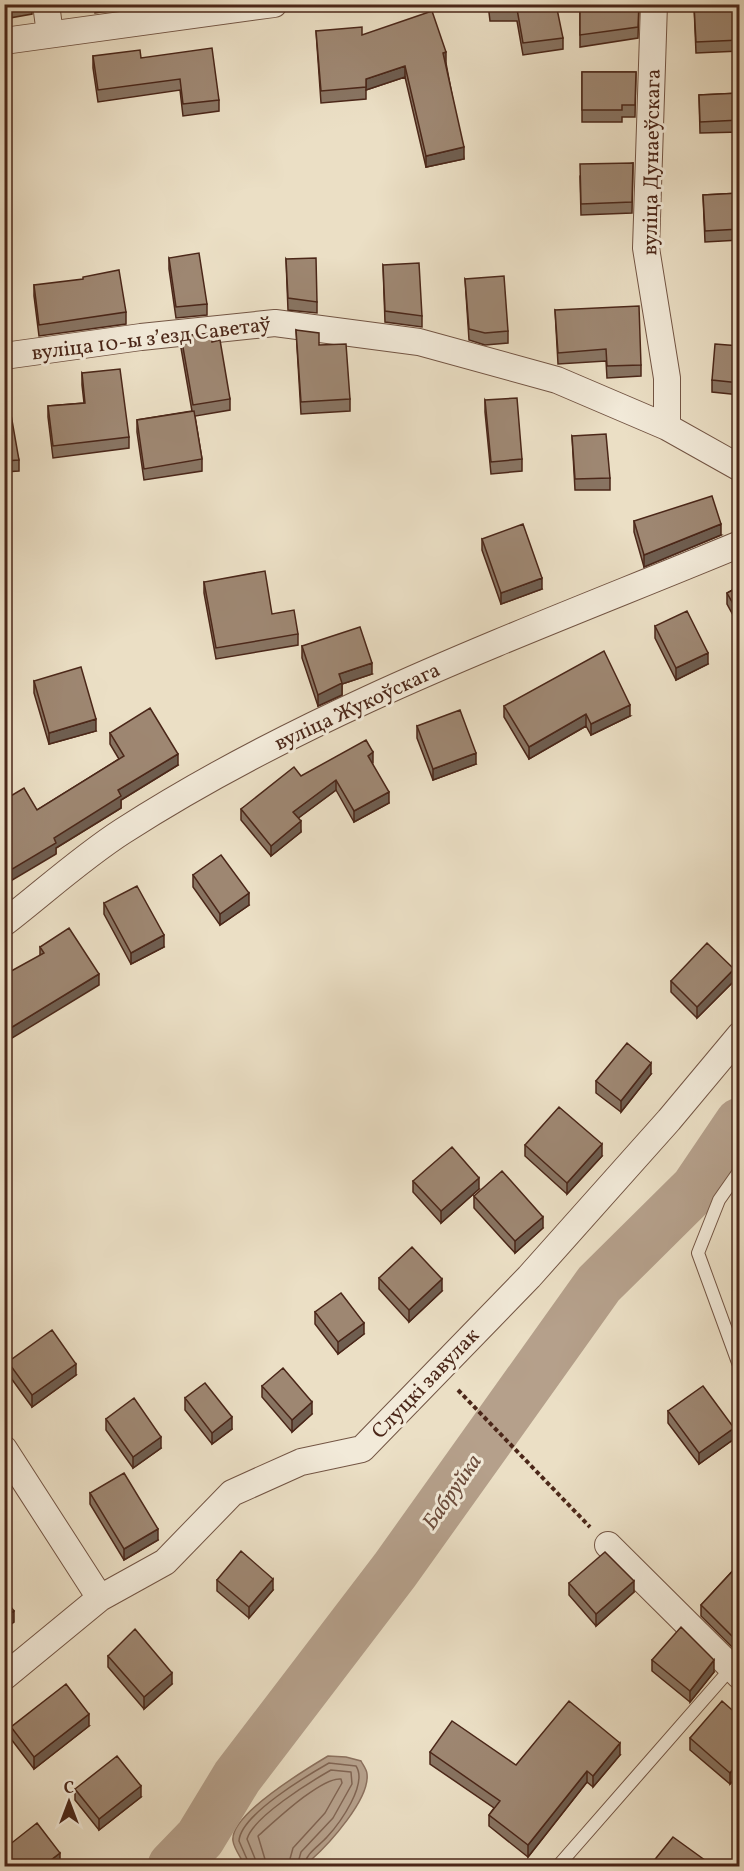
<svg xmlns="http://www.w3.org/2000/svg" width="744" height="1871" font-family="Vollkorn,serif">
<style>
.water{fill:#b5a08b;stroke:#8b705d;stroke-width:1.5}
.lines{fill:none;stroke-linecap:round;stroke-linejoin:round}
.shore{stroke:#806452;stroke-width:1.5}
.river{stroke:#b5a08b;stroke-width:51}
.service-casing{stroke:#735544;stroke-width:14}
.minor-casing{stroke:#735544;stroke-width:28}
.path{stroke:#4b2719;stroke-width:4;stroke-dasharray:4.5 3;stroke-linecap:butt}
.service{stroke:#f2ead9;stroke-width:12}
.minor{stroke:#f2ead9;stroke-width:26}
.wall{fill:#887462;stroke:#4b2719;stroke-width:1.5}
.shaded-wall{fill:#6f5e50;stroke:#4b2719;stroke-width:1.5}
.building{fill:#9e8772;stroke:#4b2719;stroke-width:1.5}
.labels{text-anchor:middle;stroke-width:6;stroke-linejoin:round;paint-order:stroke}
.street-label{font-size:21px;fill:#4b2719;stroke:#f2ead9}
.water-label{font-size:22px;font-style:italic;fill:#6b4b3b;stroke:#f2ead9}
</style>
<rect width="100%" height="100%" fill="#ebdfc5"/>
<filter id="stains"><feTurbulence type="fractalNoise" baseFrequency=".00333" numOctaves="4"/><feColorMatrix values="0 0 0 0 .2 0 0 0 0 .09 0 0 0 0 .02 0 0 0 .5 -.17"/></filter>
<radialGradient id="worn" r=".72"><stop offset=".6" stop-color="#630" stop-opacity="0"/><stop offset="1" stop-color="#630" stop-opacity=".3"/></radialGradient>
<path class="water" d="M328 1756 346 1757 361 1761C363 1765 367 1770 367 1774 370 1799 329 1844 311 1860L310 1866H245C242 1859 234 1849 233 1841 229 1815 308 1768 328 1756Z"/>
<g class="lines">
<path class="shore" d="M250 1866 239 1841C240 1815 308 1775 329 1763L356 1766C368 1784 340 1823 327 1837 318 1847 306 1853 304 1866
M258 1866 247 1839C253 1817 310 1782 331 1770L351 1772 352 1784 333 1818 301 1852 297 1866
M267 1866 258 1836C274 1822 321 1777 341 1779L342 1783 325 1813 293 1848 288 1866"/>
<path class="river" d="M173 1866 200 1838 237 1777 395 1570 599 1284 696 1188 740 1123"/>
<g class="service-casing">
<path id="service" d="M740 1170 719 1200 698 1253 740 1368
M558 1866 733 1666"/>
</g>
<g class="minor-casing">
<path id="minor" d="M46 4 50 34
M654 4 646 248 667 378V427
M4 41 274 4
M4 356 141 337 275 323 419 342 557 380 667 427 740 468
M4 923C43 893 81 858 123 831 314 708 530 631 740 544
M4 1449 100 1598 165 1562 232 1493 301 1462 362 1449 529 1277 669 1120 740 1035
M608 1545 740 1676
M4 1677 100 1598"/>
</g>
<path class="path" d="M458 1390 590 1527"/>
<use href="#service" class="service"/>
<use href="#minor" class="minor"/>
</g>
<path class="wall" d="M4 4H32V14L4 19Z
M94 4H145V6L95 13Z
M488 4H545L563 38V49L523 55 517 21H490Z
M580 4H639L638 38 580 47Z
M740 4V51L696 53 694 5Z
M316 31 362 35 446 63 464 159 426 167 405 77 366 90V99L321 103Z
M93 56 141 58 219 100V111L183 116 180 90 98 102 93 68Z
M582 72H636L635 117H622V122H582Z
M740 93V132L700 133 699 95Z
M633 163 632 213 581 215 580 176Z
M740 193V240L705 242 703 195Z
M169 258 207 304V315L176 318 169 269Z
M286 259 317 302V313L288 310Z
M383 265 422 316V327L385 322Z
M465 279 508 331V343L485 345 469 340Z
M34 285 126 312V324L39 336 34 296Z
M555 310 641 365V376L607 378 606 361 558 364Z
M296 330 319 345 350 399V411L301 414Z
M181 336 212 342 230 399V410L195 416 202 459V471L144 480 137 432V420L192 411 181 348Z
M740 346V395L712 392V380Z
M82 373 129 437V448L53 458 48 417V406L84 403 82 385Z
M485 400 522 459V471L491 474 485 412Z
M4 409 19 460V471L4 472Z
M572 436 610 478V490H575Z
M634 521 721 535 644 567 634 532Z
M482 539 542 589 501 604 482 550Z
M204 582 272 614 298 634V645L216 659 204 593Z
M740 586V628L727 604V593Z
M655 626 708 664 676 680 655 638Z
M302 646 372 674 342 684V695L318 706 302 658Z
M34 681 96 731 49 744 34 693Z
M504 706 630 716 591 735 586 726 529 759 504 717Z
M417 726 476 764 433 780 417 738Z
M110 733 178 765 121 800V808L56 848V854L37 810 119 759 110 744Z
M372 763 389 803 354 822 336 790 298 818 301 832 271 856 241 820V809L301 776 373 763Z
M193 875 249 905 220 925 193 887Z
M104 903 164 947 131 964 104 914Z
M40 947 99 985 40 955Z
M671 981H734L697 1018 671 992Z
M651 1074 621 1112 596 1093V1081Z
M525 1145 602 1156 567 1194 525 1156Z
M413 1181 479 1189 441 1223 413 1192Z
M474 1196 543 1228 515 1253 474 1208Z
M740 1235V1256L735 1250V1239Z
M379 1278 442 1291 409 1322 379 1289Z
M315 1312 364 1334 338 1354 315 1324Z
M8 1362 76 1375 32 1407 8 1374Z
M262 1386 312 1414 292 1432 262 1397Z
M185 1398 232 1429 212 1444 185 1410Z
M668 1411 734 1439 699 1464 668 1423Z
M106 1419 161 1448 133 1468 106 1430Z
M90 1493 158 1540 124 1560 90 1504Z
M740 1563 739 1649 735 1646 733 1648 701 1616V1605Z
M217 1580 273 1590 249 1618 217 1591Z
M569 1583 634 1592 596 1626 569 1595Z
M108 1656 172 1684 144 1709 108 1667Z
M652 1660 714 1672 690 1702 652 1671Z
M740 1717V1773L730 1784 690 1750V1738Z
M89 1726 34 1769 11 1739V1727Z
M430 1752 516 1765 620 1755 593 1787 587 1782 528 1857 489 1826V1815L494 1808 430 1764Z
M75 1789 141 1797 99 1830 75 1800Z"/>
<path class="shaded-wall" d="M446 52V63L443 64V53Z
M405 66V77L366 90V79Z
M464 147V159L426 167V156Z
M721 524V535L644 567V555Z
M542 578V589L501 604V593Z
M708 653V664L676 680V668Z
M372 663V674L342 684V695L318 706V695L339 674Z
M630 705V716L591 735V724Z
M586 714V726L529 759V747Z
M96 719V731L49 744V733Z
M373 752V763L368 767V756Z
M476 753V764L433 780V769Z
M178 754V765L121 800V808L56 848V854L4 885V874L118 790Z
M336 780V790L293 822V812Z
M389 792V803L354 822V811Z
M301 821V832L271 856V846Z
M249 893V905L220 925V914Z
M164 935V947L131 964V953Z
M734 969V981L697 1018V1007Z
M99 974V985L4 1043V1032Z
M651 1063V1074L621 1112V1101Z
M602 1144V1156L567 1194V1183Z
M479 1178V1189L441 1223V1211Z
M543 1217V1228L515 1253V1241Z
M442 1279V1291L409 1322V1310Z
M364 1323V1334L338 1354V1342Z
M76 1364V1375L32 1407V1395Z
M312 1402V1414L292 1432V1420Z
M232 1417V1429L212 1444V1433Z
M734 1428V1439L699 1464V1453Z
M161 1437V1448L133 1468V1457Z
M158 1529V1540L124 1560V1549Z
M273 1579V1590L249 1618V1607Z
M634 1581V1592L596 1626V1614Z
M14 1611V1622L4 1629V1617Z
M735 1634V1646L733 1648V1637Z
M714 1660V1672L690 1702V1691Z
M172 1673V1684L144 1709V1697Z
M89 1714V1726L34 1769V1757Z
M620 1743V1755L593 1787V1776Z
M740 1761V1773L730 1784V1773Z
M587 1771V1782L528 1857V1845Z
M141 1786V1797L99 1830V1819Z
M60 1853V1864L58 1866H43Z"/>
<path class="building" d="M4 4H28L4 8Z
M489 4H556L563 38 523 43 517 9H490Z
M580 4H639L638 27 580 35Z
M740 4V40L696 42 694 5Z
M432 11 446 52 443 53 464 147 426 156 405 66 366 79V87L321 91 316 31 362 27V35Z
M212 48 219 100 183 104 180 79 98 90 93 56 140 50 141 58Z
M582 72H636L635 105H622V110H582Z
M740 93V120L700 122 699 95Z
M633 163 632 202 581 204 580 164Z
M740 193V229L705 231 703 195Z
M199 253 207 304 176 307 169 258Z
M316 258 317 302 288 298 286 259Z
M419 263 422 316 385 311 383 265Z
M119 270 126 312 39 325 34 285 83 279V277Z
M504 276 508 331 485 333 469 329 465 279Z
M639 306 641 365 607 366 606 349 558 353 555 310Z
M296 330 319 333V345L346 344 350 399 301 402Z
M211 333 212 342 220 340 230 399 193 405 181 336Z
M715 344 740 346V383L712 380Z
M120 369 129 437 53 446 48 406 85 403 82 373Z
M517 398 522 459 491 462 485 400Z
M4 409H10L19 460 4 461Z
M194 411 202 459 144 469 137 420Z
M606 434 610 478 575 479 572 436Z
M712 496 721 524 644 555 634 521Z
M523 524 542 578 501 593 482 539Z
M265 571 272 614 294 610 298 634 216 648 204 582Z
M740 586V616L727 593Z
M687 611 708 653 676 668 655 626Z
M360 627 372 663 339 674 342 683 318 695 302 646Z
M604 651 630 705 591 724 586 714 529 747 504 706Z
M81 667 96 719 49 733 34 681Z
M150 708 178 754 118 790 121 796 54 838 56 843 4 874V800L24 788 37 810 124 756 110 733Z
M460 710 476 753 433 769 417 726Z
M366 740 373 752 368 756 389 792 354 811 336 780 293 812 301 821 271 846 241 809 294 767 301 776Z
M221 855 249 893 220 914 193 875Z
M137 886 164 935 131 953 104 903Z
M69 928 99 974 4 1032V975L44 953 40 947Z
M707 943 734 969 697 1007 671 981Z
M627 1043 651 1063 621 1101 596 1081Z
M559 1107 602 1144 567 1183 525 1145Z
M452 1147 479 1178 441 1211 413 1181Z
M502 1171 543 1217 515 1241 474 1196Z
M740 1235V1245L735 1239Z
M412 1247 442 1279 409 1310 379 1278Z
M341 1293 364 1323 338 1342 315 1312Z
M52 1330 76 1364 32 1395 8 1362Z
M283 1368 312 1402 292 1420 262 1386Z
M205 1383 232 1417 212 1433 185 1398Z
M703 1386 734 1428 699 1453 668 1411Z
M134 1398 161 1437 133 1457 106 1419Z
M124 1473 158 1529 124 1549 90 1493Z
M241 1551 273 1579 249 1607 217 1580Z
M605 1552 634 1581 596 1614 569 1583Z
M740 1563V1637L739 1638 735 1634 733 1637 701 1605Z
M4 1598 14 1611 4 1617Z
M681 1627 714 1660 690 1691 652 1660Z
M135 1629 172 1673 144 1697 108 1656Z
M66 1684 89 1714 34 1757 11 1727Z
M569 1701 620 1743 593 1776 587 1771 528 1845 489 1815 500 1801 430 1752 452 1721 516 1765Z
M722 1701 740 1717V1761L730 1773 690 1738Z
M117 1756 141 1786 99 1819 75 1789Z
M37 1823 60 1853 43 1866H4V1849Z
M673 1837 713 1866H657L652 1863Z"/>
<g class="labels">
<g class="street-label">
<text transform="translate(651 162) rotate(-89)" y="7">вуліца Дунаеўскага</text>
<text transform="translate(151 338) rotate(-7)" y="7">вуліца 10-ы зʼезд Саветаў</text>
<text transform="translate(357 706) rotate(-25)" y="7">вуліца Жукоўскага</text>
<text transform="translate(425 1383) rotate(-46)" y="7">Слуцкі завулак</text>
</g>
<g class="water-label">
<text transform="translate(451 1491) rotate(-55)" y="8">Бабруйка</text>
</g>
</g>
<rect width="744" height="1871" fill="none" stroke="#ebdfc5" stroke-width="24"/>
<rect x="6" y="6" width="732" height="1859" fill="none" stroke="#4b2719" stroke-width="3"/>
<rect x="12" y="12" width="720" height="1847" fill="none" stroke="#4b2719" stroke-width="1.5"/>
<g transform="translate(69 1802)" stroke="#f2ead9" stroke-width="4.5" paint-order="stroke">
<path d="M0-4.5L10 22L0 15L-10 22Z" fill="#4b2719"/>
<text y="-9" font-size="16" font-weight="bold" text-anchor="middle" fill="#4b2719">С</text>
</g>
<rect width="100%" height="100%" filter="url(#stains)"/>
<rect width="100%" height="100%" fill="url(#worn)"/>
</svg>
